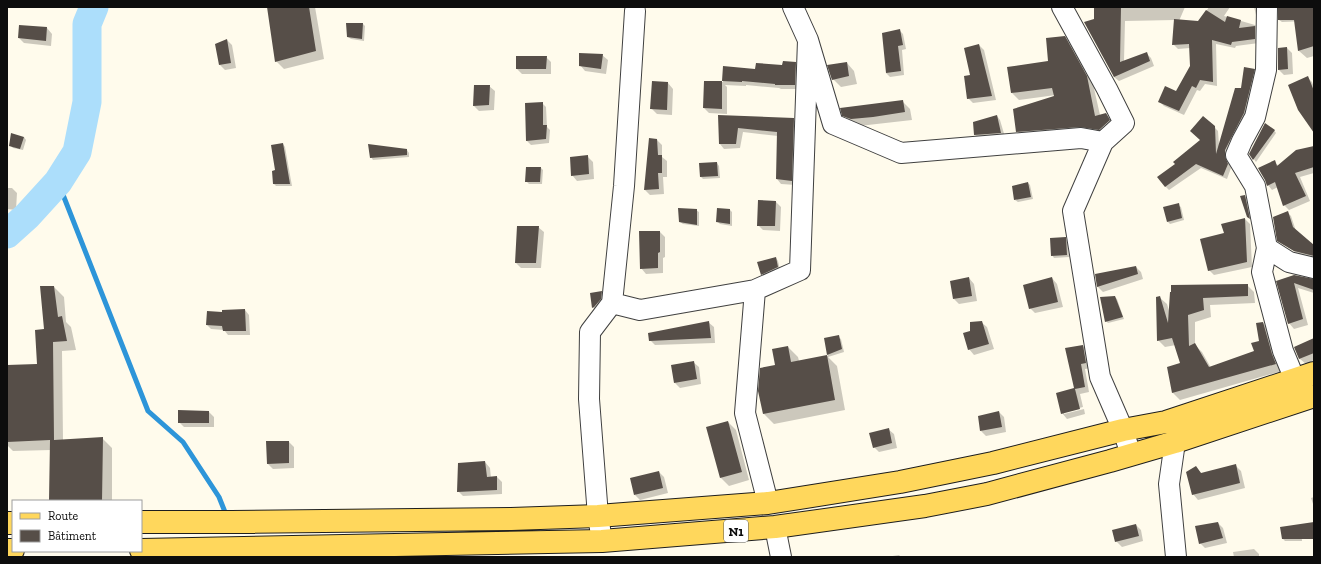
<svg xmlns="http://www.w3.org/2000/svg" width="1321" height="564" font-family="'Zilla Slab',serif">
<style>
.shadow{fill:#0003}
.lines{fill:none;stroke-linecap:round;stroke-linejoin:round}
.stream{stroke:#2d95d9;stroke-width:5}
.river{stroke:#acdefb;stroke-width:29}
.building{fill:#564e48}
.minor-casing{stroke:#404040;stroke-width:22}
.major-casing{stroke:#1e1e1e;stroke-width:24}
.minor{stroke:#fff;stroke-width:20}
.major{stroke:#ffd75c;stroke-width:22}
.labels{text-anchor:middle;stroke-width:4;stroke-linejoin:round;paint-order:stroke}
.shield{fill:#fff;stroke:#565656;stroke-width:1}
.shield-label{font-size:13px;font-weight:bold;fill:#0d0d0d}
</style>
<rect width="100%" height="100%" fill="#fffbec"/>
<path class="shadow" d="M268 7H315L324 59 284 69 276 61Z
M1095 7H1185L1179 21 1199 22 1209 7H1230L1224 16 1255 25 1259 29V43L1236 46 1235 48 1216 44 1217 86 1205 84 1200 91 1197 90 1184 115 1164 106 1159 101 1176 93 1191 67 1190 48 1178 49 1174 45 1175 20 1125 21 1124 61 1147 54 1151 58 1154 66 1119 81 1114 77 1095 19Z
M1254 7H1258L1257 16 1256 15Z
M1307 7 1306 21 1282 22 1279 20Z
M363 24 365 26 364 41 351 39 348 37Z
M1314 25V56L1307 58 1299 51Z
M20 26 47 28 52 34 51 46 24 43 19 38Z
M899 30 903 34 906 49 902 50 904 75 890 77 886 73Z
M1065 37 1072 44 1093 84 1100 115 1106 114 1113 121 1107 136 1024 138 1017 131 1056 95 1019 100 1012 93 1049 62Z
M227 40 232 45 236 68 225 70 220 65Z
M979 45 984 50 996 100 973 103 968 98 972 76Z
M1287 48 1292 53 1293 74 1284 75 1279 70Z
M602 55 608 60 606 74 585 71 580 65Z
M546 57 551 62V74H522L517 69Z
M795 63 800 68 799 89H781L779 88 746 85V86L725 85 727 87V114L709 113 704 108 705 82H723L724 67 756 70 783 66Z
M847 63 854 71 857 84 841 87 833 79Z
M1254 69 1258 73 1248 117 1228 161 1231 168 1227 179 1201 168 1169 190 1165 186 1176 165 1214 127 1218 131 1219 145 1242 89Z
M1308 78 1312 82 1314 87V131Z
M668 83 673 89 672 115 657 114 651 108Z
M475 86H489L495 91 494 110 479 111 474 106Z
M902 101 910 109 912 120 859 126 852 123 843 115Z
M542 103 546 107 547 127 550 130 549 143 531 145 527 141Z
M719 116 793 119 798 124 796 185 781 184 777 179 778 136 743 132 740 148 724 149 720 144Z
M997 116 1000 120 1005 137 979 139 975 135 974 123Z
M1274 130 1276 133 1256 162 1250 154Z
M24 137 26 140 23 150 13 148 10 145Z
M657 140 662 145V157L667 161V177H663L664 194 650 195 645 190Z
M283 144 285 147 292 186H276L274 184 276 171Z
M407 150 409 153V157L373 160 371 157Z
M1314 155V173L1300 177 1310 201 1289 210 1284 205 1278 187 1272 190 1268 185 1274 162 1279 166Z
M587 156 593 162 594 179 577 181 572 175Z
M717 163 719 166 720 178 703 179 701 177Z
M541 168 543 170 542 184H529L526 181Z
M1028 183 1030 185 1033 199 1018 202 1015 200Z
M7 188H12L17 193 16 210 7 209Z
M1245 196 1250 201 1254 222 1248 216Z
M776 202 781 207 780 231 763 230 758 225Z
M1178 205 1181 207 1184 220 1170 224 1168 222Z
M696 210 699 212V226L683 224 680 222Z
M730 210 732 212V226L720 224 717 221Z
M1288 213 1291 216 1296 231 1314 246V258L1298 254 1278 240Z
M1245 219 1250 224 1252 267 1214 275 1209 270 1225 234Z
M518 227H538L544 232 541 268H521L516 263Z
M660 232 665 237V257L663 258V273L646 274 641 268Z
M1065 238 1068 241 1069 257 1054 258 1052 255Z
M776 258 778 261 780 270 764 277 762 274Z
M1136 267 1141 272 1143 279 1103 292 1098 287 1096 275Z
M969 278 974 284 977 301 959 304 954 299Z
M1052 278 1057 284 1063 307 1035 313 1030 308Z
M1314 280V293L1298 288 1308 325 1294 329 1289 323 1278 282Z
M1247 285 1254 292 1255 303 1210 305 1211 317 1195 322V345L1202 352 1211 368 1255 352 1261 342 1263 323 1270 330 1282 371 1180 400 1173 393 1169 368 1181 364 1176 345 1165 347 1158 340 1159 297 1167 304 1170 314 1171 293Z
M54 287 64 297 66 322 71 327 76 350 62 351 63 440 102 438 112 448V501H50L51 450 13 451 7 445V366L38 365Z
M601 292 604 294 603 301 595 310 593 307Z
M1115 297 1117 299 1124 319 1108 323 1106 321Z
M245 310 249 315 250 335H228L224 330 211 329 207 325 223 313Z
M708 322 714 327 715 343 655 345 650 340Z
M981 322 987 327 994 349 974 355 969 349 971 332Z
M838 337 841 339 844 352 828 357 837 366 845 410 774 424 764 414 788 347 798 357 799 361 828 356 825 339Z
M1083 346 1088 351 1091 368 1085 369 1089 392 1080 394 1083 407 1064 412V414L1084 409 1085 414 1067 419 1062 413 1057 394 1076 389 1067 349Z
M1295 348H1314V360L1306 364 1300 359Z
M693 362 699 367 701 384 680 388 675 383Z
M209 412 214 417V427H184L179 422Z
M999 412 1004 417 1006 432 986 436 981 431Z
M728 422 736 430 749 480 729 486 721 478Z
M888 429 894 434 897 448 879 452 874 447Z
M289 442 294 447V468L273 469 268 464Z
M485 462 490 468 491 478 497 477 502 482V494L463 496 458 491Z
M1235 465 1241 471 1245 488 1198 500 1193 494 1195 467 1202 474Z
M659 472 664 477 668 493 640 500 635 495Z
M1314 497V507L1311 498Z
M1218 523 1223 528 1227 543 1205 548 1200 543Z
M1136 525 1141 530 1143 541 1122 547 1116 541Z
M1301 528 1302 541H1285L1283 539Z
M1254 549 1259 554V557H1234L1233 552Z
M899 555 901 557H886Z"/>
<g class="lines">
<path class="stream" d="M58 182 148 411 183 442 219 497 227 517"/>
<path class="river" d="M7 234 27 216 58 182 77 152 87 102V24L94 7"/>
</g>
<path class="building" d="M267 7H309L316 51 275 62Z
M1094 7H1121L1120 62 1147 52 1150 61 1114 77 1084 22 1094 19Z
M1278 7H1314V46L1298 51 1294 20H1278Z
M1206 10 1225 22 1227 16 1241 20 1239 28 1255 26V39L1232 42 1231 45 1212 40 1213 82 1200 80 1196 88 1192 86 1179 111 1158 102 1165 86 1176 91 1190 66 1189 44 1172 45 1174 19 1198 21Z
M346 23H363L362 39 347 37Z
M19 25 47 27 46 41 18 38Z
M900 29 903 45 898 46 901 71 886 73 882 33Z
M1065 36 1087 76 1095 116 1106 113 1110 120 1099 130 1080 127 1016 132 1013 109 1054 96 1052 88 1011 93 1007 67 1048 61 1046 38Z
M227 39 231 63 219 65 215 44Z
M979 44 992 96 967 99 964 76 970 75 964 48Z
M1287 47 1288 69 1278 70V48Z
M579 53 603 54 601 69 579 66Z
M516 56H547L546 69H516Z
M783 61 796 62 795 85H775V84L742 81V82L722 81 723 66 755 69 756 63 782 65Z
M847 62 849 76 832 80 827 65Z
M1244 67 1255 69 1244 113 1225 150V156L1228 164 1223 176 1196 164 1165 187 1157 177 1175 164 1173 162 1200 140 1190 131 1203 116 1215 126 1216 154 1235 88H1241Z
M1308 76 1314 91V133L1298 110 1288 85Z
M652 81 668 82 667 110 650 109Z
M704 81H722V109L703 108Z
M474 85H490L489 105 473 106Z
M903 100 905 112 873 117 851 119 842 116 840 108Z
M543 102V125H547L546 139 526 141 525 103Z
M718 115 794 118 792 181 776 179 777 132 738 128 736 144H719Z
M997 115 1001 133 974 135 973 122Z
M1265 123 1275 130 1253 160 1249 154Z
M11 133 24 137 20 149 9 146Z
M649 138 657 139 658 155H662V173H658L659 189 644 190Z
M283 143 290 184H273L272 171 275 170 271 145Z
M368 144 407 149V155L370 158Z
M1314 146V167L1295 173 1306 196 1283 206 1275 182 1267 186 1265 180 1258 168 1275 160 1277 166 1296 150Z
M588 155 589 174 571 176 570 157Z
M717 162 718 176 700 177 699 163Z
M526 167H541L540 182H525Z
M1028 182 1031 197 1014 200 1012 186Z
M1245 195 1250 219 1247 217 1240 196Z
M758 200 776 201 775 226H757Z
M1179 203 1182 218 1167 222 1163 207Z
M678 208 697 209V225L679 222Z
M717 208 730 209V224L716 222Z
M1288 211 1293 227 1314 245V256L1294 251 1277 241 1273 217Z
M1245 218 1247 262 1208 271 1200 239 1224 233 1221 224Z
M517 226H539L536 263H515Z
M639 231H660V252L658 253V268L640 269Z
M1066 237 1067 255 1051 256 1050 238Z
M776 257 778 267 761 275 757 262Z
M1136 266 1138 274 1097 287 1095 274Z
M1294 275 1314 279V290L1294 283 1303 319 1288 324 1276 281Z
M969 277 972 296 953 299 950 281Z
M1052 277 1058 302 1029 309 1023 285Z
M1248 284V296L1203 298 1204 310 1188 315 1189 346 1195 343 1209 367 1254 351 1251 343 1259 341 1256 323 1263 322 1272 354 1276 364 1172 393 1167 367 1180 363 1172 338 1157 341 1156 297 1160 296 1168 323 1170 292H1171V285Z
M40 286H54L58 317 62 316 67 341 53 342 54 440 103 437 102 501H49L50 440 7 442V365L37 364 35 330 44 329Z
M602 291 601 299 594 307 592 308 590 293Z
M1115 296 1123 317 1105 322 1100 297Z
M245 309 246 331H223L222 326 206 325 207 311 222 312V310Z
M709 321 711 338 649 341 648 333Z
M982 321 989 344 968 350 963 333 970 331V322Z
M839 335 842 349 827 355 824 338Z
M1314 338V353L1299 359 1294 347Z
M1083 345 1086 363 1081 364 1085 387 1075 389 1080 409 1061 414 1056 393 1074 388 1065 348Z
M788 346 791 362 827 355 835 400 763 414 758 391 760 368 775 365 772 349Z
M694 361 697 379 674 383 671 365Z
M178 410 209 411V423H178Z
M999 411 1002 427 980 431 978 416Z
M728 421 742 472 720 478 706 427Z
M889 428 892 443 873 448 869 433Z
M266 441H289V463L267 464Z
M485 461 487 477 497 476V490L457 492 458 463Z
M1236 464 1240 483 1192 495 1186 472 1196 466 1201 473Z
M659 471 663 488 634 495 630 478Z
M1218 522 1223 538 1199 544 1195 526Z
M1314 522V539H1282L1280 527Z
M1136 524 1139 536 1115 542 1112 530Z"/>
<g class="lines">
<g class="minor-casing">
<path id="minor" d="M793 7 808 40 833 124 901 153 1081 138 1103 142
M1062 7 1107 89 1124 123 1103 142 1073 211 1100 377 1123 430 1131 455
M1267 7 1266 70 1255 117 1242 141 1236 155 1255 186 1267 248 1262 272 1283 351 1295 380
M1267 248 1289 262 1314 268
M612 303 640 310 755 290
M1175 442 1169 484 1176 557
M768 503 745 413 755 290 800 270 808 40
M775 527 781 557
M602 541 598 516 589 399 590 332 612 303 624 186 635 11"/>
</g>
<g class="major-casing">
<path id="major" d="M141 522H231L511 519 598 516 768 503 900 482 993 463 1123 430 1166 422 1314 373
M7 523H13
M7 550H13
M141 550 602 541 775 527 925 506 987 494 1110 461 1175 442 1314 396"/>
</g>
<use href="#minor" class="minor"/>
<use href="#major" class="major"/>
</g>
<g class="labels">
<rect class="shield" x="724" y="520" width="24" height="22" rx="3"/>
<g class="shield-label">
<text x="736" y="536">N1</text>
</g>
</g>
<rect width="1321" height="564" fill="none" stroke="#0d0d0d" stroke-width="16"/>
<rect x="12" y="500" width="130" height="52" fill="#ffffff" stroke="#9e9e9e"/>
<rect x="20" y="513" width="20" height="6" fill="#ffd75c" stroke="#9e9e9e"/>
<text x="48" y="520" font-size="12" fill="#0d0d0d">Route</text>
<rect x="20" y="530" width="20" height="12" fill="#564e48" stroke="#9e9e9e"/>
<text x="48" y="540" font-size="12" fill="#0d0d0d">Bâtiment</text>
</svg>
